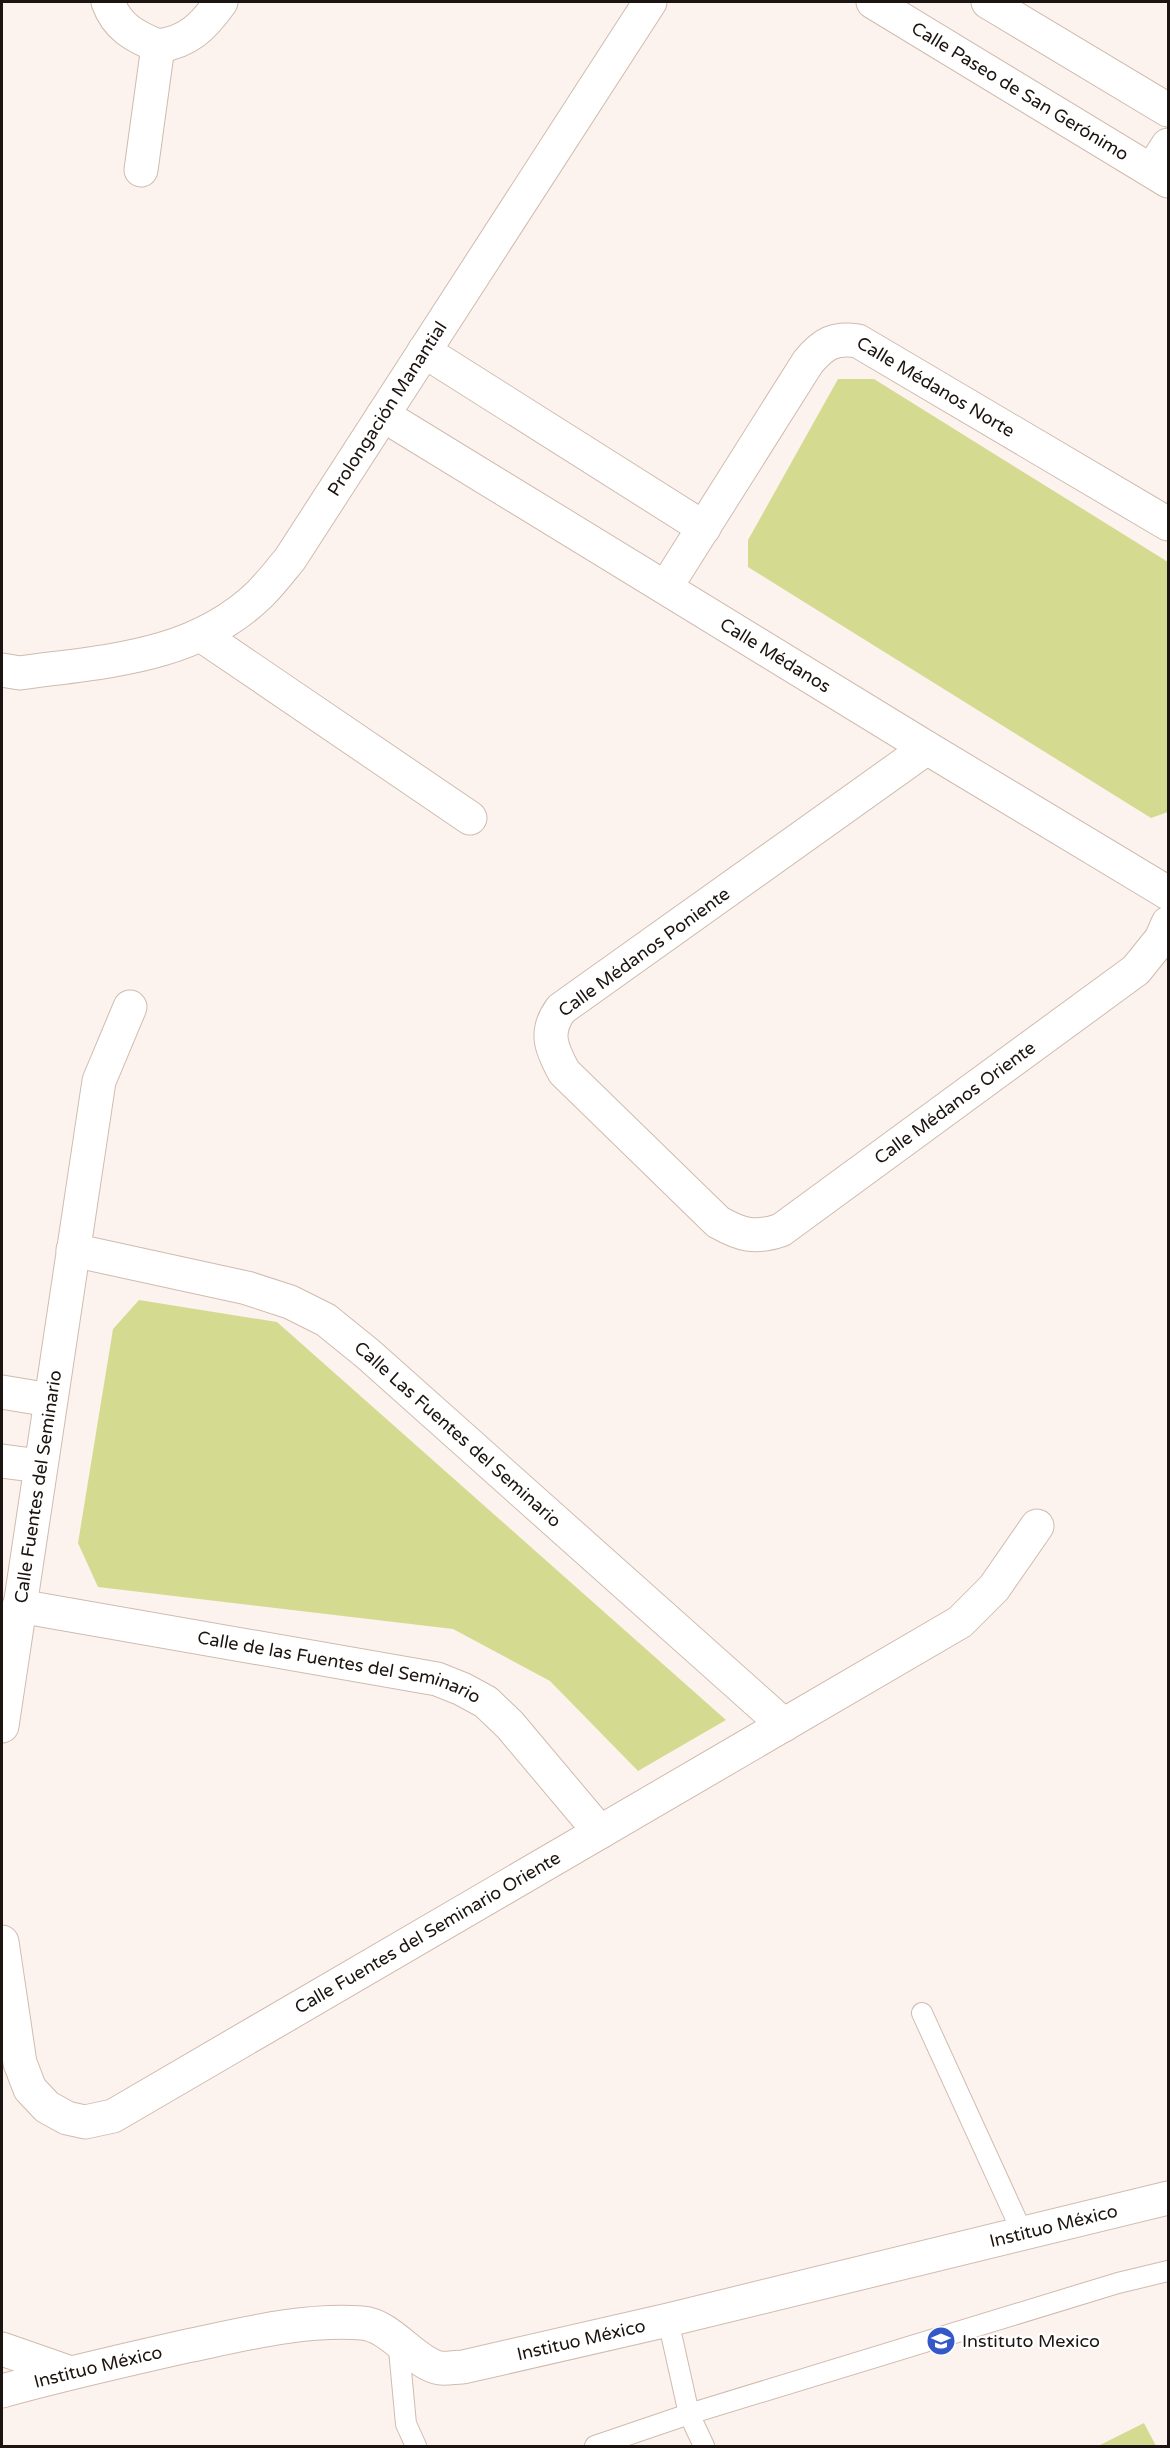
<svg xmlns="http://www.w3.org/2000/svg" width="1170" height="2448" font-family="'Varela Round',sans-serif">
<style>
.green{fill:#d4db91}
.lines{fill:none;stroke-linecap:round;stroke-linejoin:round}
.lane-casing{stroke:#d0bbae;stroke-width:22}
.street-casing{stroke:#d0bbae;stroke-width:35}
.secondary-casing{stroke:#d0bbae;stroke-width:35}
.lane{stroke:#fff;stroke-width:20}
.street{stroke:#fff;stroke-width:33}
.secondary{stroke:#fff;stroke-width:33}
.labels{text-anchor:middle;stroke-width:4.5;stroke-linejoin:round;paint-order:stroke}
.street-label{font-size:18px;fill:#1c1410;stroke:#fff}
.poi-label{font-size:18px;fill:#1c1410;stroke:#fff;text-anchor:start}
</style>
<rect width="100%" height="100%" fill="#fcf3ee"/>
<path class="green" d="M838 379H874L1168 562V812L1151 818 748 567V540Z
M139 1300 277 1322 726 1720 638 1771 550 1681 453 1629 98 1587 78 1543 113 1329Z
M1144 2423 1156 2446H1098Z"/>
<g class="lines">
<g class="lane-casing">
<path id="lane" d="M922 2013 1023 2234
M668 2320 689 2414 1118 2283 1168 2271
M398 2339 406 2424 416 2446
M595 2446 689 2414 704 2446"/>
</g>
<g class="street-casing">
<g id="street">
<path d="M108 2C117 27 134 36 158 46"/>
<path id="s1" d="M873 2 1168 181"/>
<path d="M988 2 1168 110"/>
<path d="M158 46C188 42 203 27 221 2"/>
<path d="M141 170 158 46"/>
<path d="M1152 170 1168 145"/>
<path d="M424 351 704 528"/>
<path id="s2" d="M383 415 927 748 1168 893"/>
<path id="s3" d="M666 587 808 362C823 344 834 337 858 341L1168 524"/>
<path d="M201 635 470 818"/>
<path id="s4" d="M2 670 20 673C106 661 194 658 260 594 271 583 281 570 290 559L650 2"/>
<path id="s5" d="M927 748 561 1009C544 1032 551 1048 564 1072L718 1222C741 1235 755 1239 781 1230L1136 970 1161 939 1168 923"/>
<path id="s6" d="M73 1250 247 1288 290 1302 326 1320 368 1354 784 1725"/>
<path d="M2 1392 50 1400"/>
<path d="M2 1461 40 1466"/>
<path id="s7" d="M19 1606 437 1679 462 1689 486 1702 510 1725 600 1832"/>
<path id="s8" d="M2 1726 99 1081 130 1007"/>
<path id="s9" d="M2 1942 20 2063 30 2089 47 2107 67 2118 85 2122 113 2116 960 1622 994 1588 1037 1526"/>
</g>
</g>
<g class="secondary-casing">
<g id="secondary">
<path d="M2 2349 68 2372"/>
<path id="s10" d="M2 2391C63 2374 125 2360 187 2346 245 2334 303 2319 362 2323 391 2325 415 2364 440 2368 447 2369 455 2367 463 2367L668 2320 1168 2198"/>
</g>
</g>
<use href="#lane" class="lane"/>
<use href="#street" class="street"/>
<use href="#secondary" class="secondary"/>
</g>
<defs>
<g id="school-disc" transform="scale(1.5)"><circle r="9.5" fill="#3458c8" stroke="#fff"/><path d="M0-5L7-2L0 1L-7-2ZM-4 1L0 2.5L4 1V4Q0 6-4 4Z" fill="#fff"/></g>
</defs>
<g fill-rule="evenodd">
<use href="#school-disc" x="941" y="2341"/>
</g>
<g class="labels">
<g class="street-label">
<text dy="6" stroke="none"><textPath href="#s1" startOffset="172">Calle Paseo de San Gerónimo</textPath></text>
<text dy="6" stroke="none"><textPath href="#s3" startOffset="414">Calle Médanos Norte</textPath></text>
<text dy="6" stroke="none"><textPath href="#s4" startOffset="501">Prolongación Manantial</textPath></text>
<text dy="6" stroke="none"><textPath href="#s2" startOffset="460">Calle Médanos</textPath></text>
<text transform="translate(644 952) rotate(-36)" y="6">Calle Médanos Poniente</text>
<text dy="6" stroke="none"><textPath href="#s5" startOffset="1014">Calle Médanos Oriente</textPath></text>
<text dy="6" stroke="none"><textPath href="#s6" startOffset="438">Calle Las Fuentes del Seminario</textPath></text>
<text dy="6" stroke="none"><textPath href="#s8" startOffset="242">Calle Fuentes del Seminario</textPath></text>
<text dy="6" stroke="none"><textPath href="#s7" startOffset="326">Calle de las Fuentes del Seminario</textPath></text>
<text dy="6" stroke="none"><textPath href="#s9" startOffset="609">Calle Fuentes del Seminario Oriente</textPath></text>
<text dy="6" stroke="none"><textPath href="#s10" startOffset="1089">Instituo México</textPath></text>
<text dy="6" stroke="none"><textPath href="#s10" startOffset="603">Instituo México</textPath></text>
<text dy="6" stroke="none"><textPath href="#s10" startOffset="99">Instituo México</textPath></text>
</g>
<g class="poi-label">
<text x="962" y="2347">Instituto Mexico</text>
</g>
</g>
<rect width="1170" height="2448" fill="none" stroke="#1c1410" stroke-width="6"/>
</svg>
